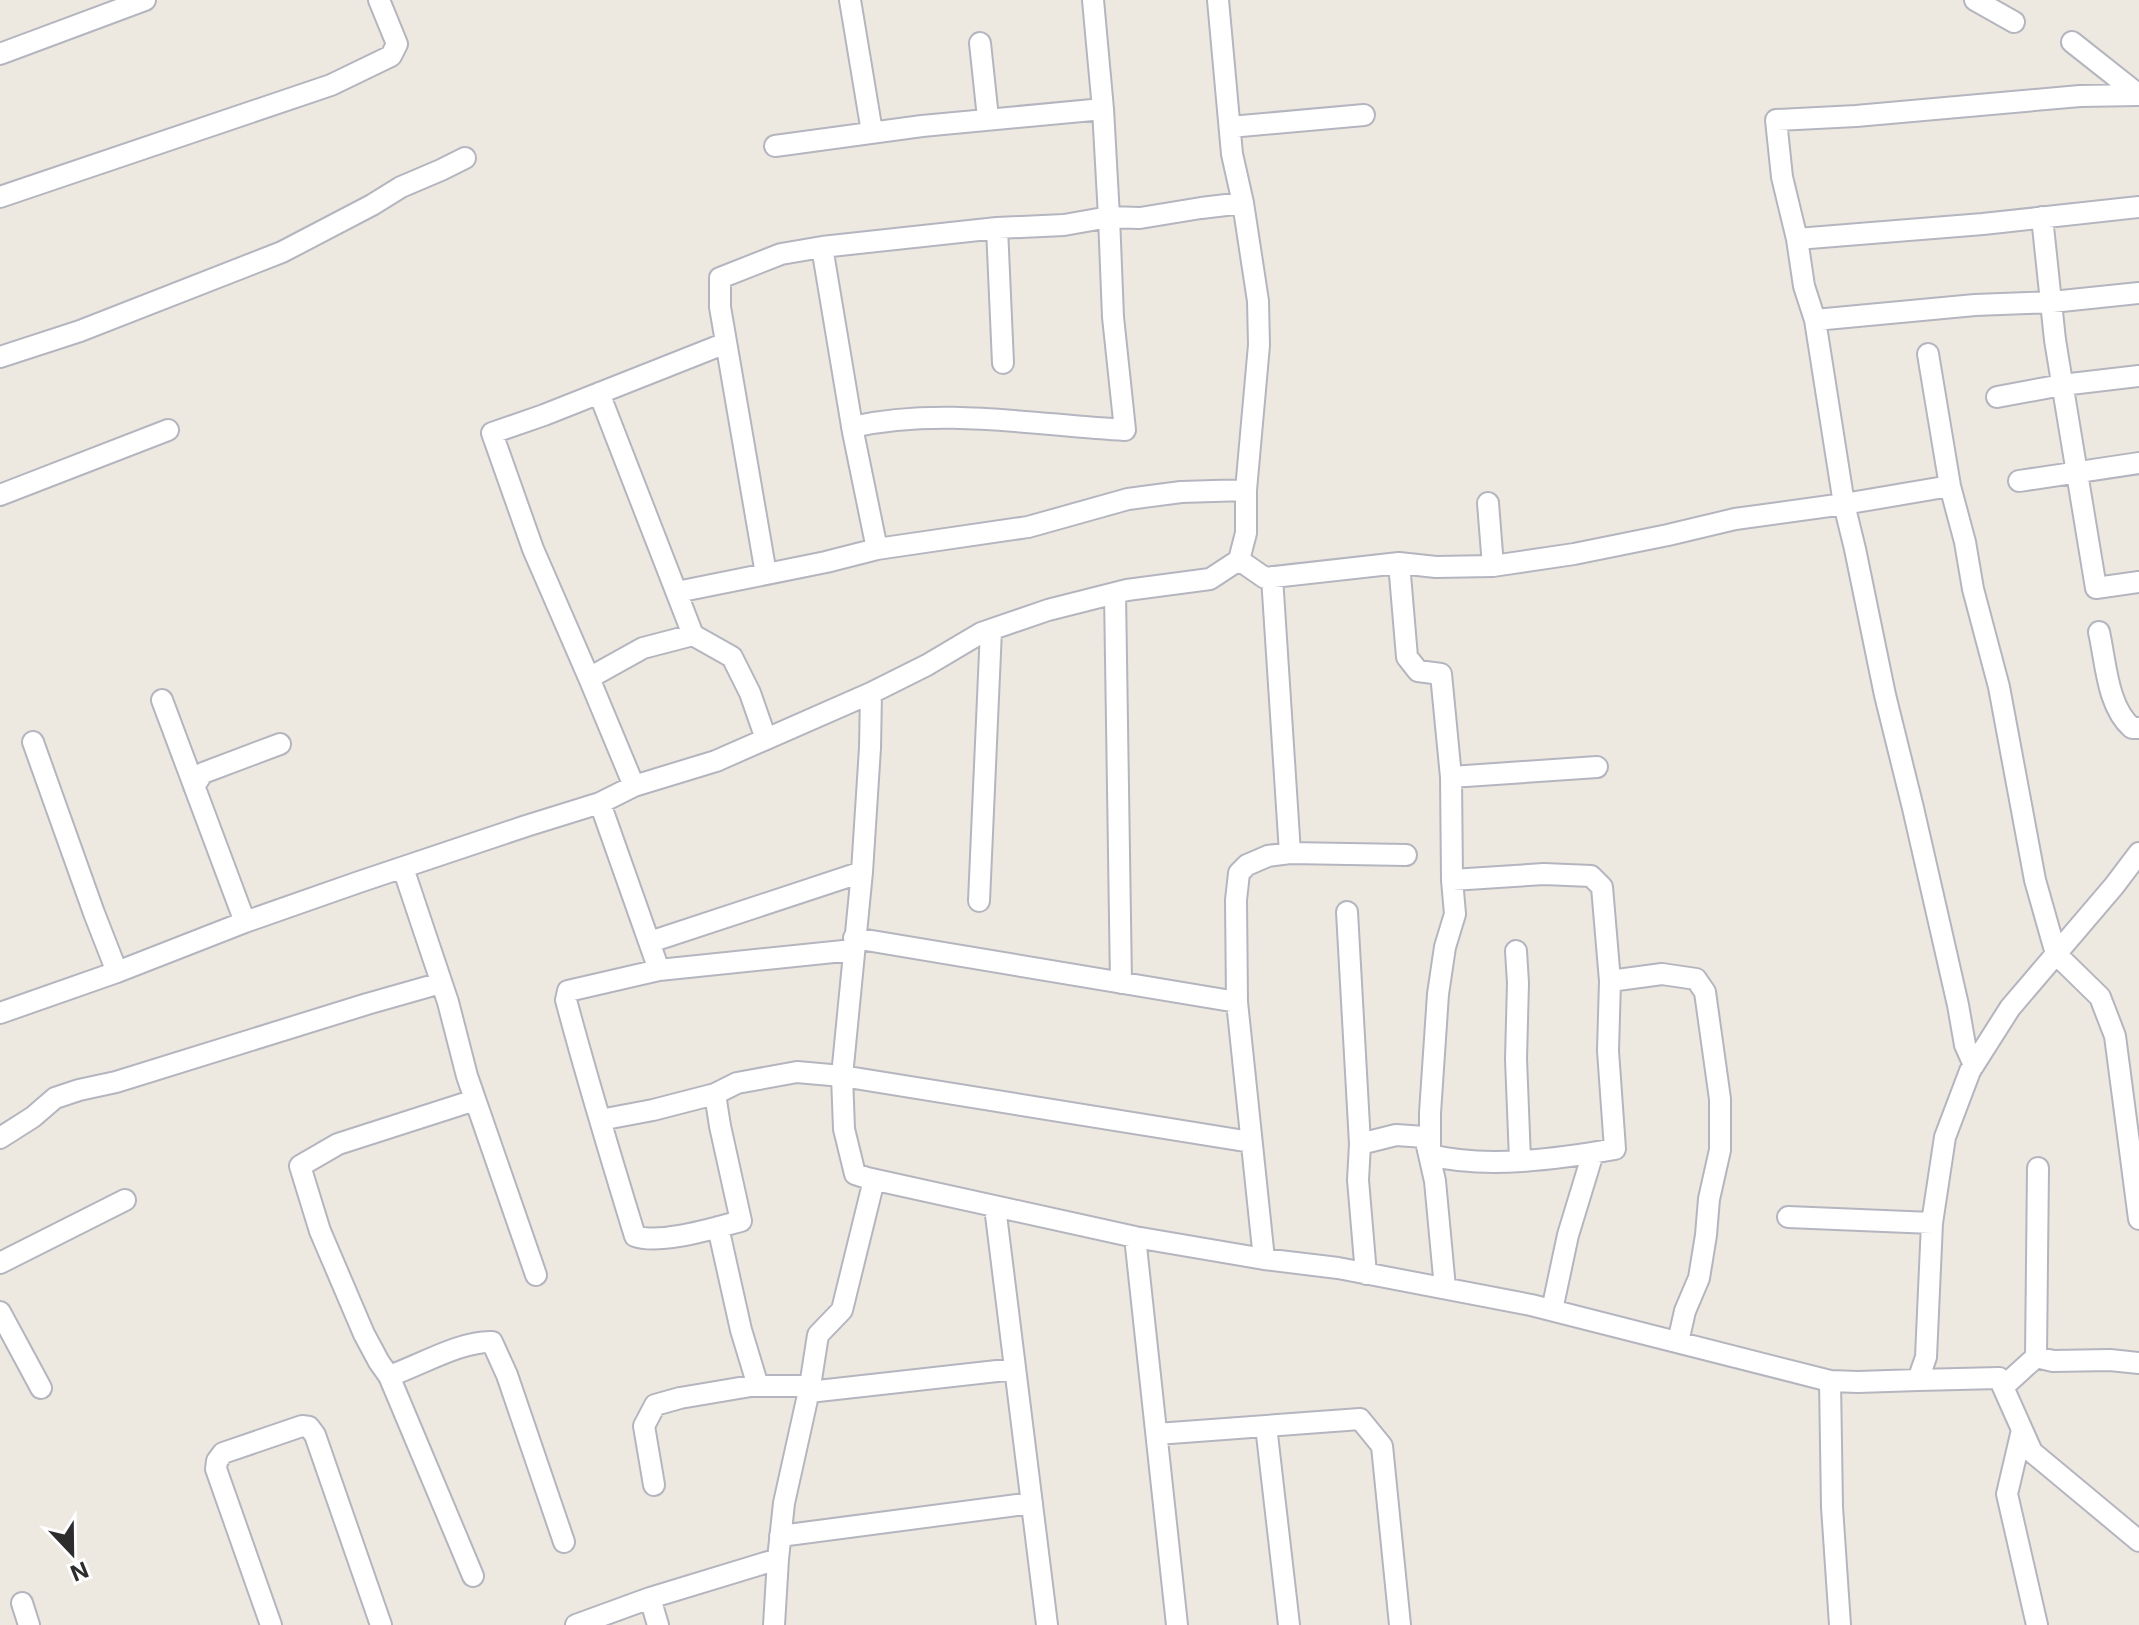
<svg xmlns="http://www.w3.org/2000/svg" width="2139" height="1625" font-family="Inter,sans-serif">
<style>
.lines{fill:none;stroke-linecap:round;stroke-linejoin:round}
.minor-casing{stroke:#b4b5bf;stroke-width:24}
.minor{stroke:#fff;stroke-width:20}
</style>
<rect width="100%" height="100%" fill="#ede9e1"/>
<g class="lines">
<g class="minor-casing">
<path id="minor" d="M850 0 872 132
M1975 0 2014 22
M2072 42 2139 95
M980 43 988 118
M0 54 145 0
M2139 95 2080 96 1856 116 1776 120 1782 177 1797 239 1804 286 1815 320 1975 305 2052 302 2139 293
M1230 127 1364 115
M775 146 922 126 1103 109 1093 0
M0 197 331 85 391 56 397 44 379 0
M2042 217 2055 340 2096 588 2139 582
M997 228 1003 363
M1797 239 1983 224 2139 207
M822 247 853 432 877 549
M1815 320 1844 504 1855 549 1885 695 1913 808 1958 1005 1965 1045 1974 1065
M1928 354 1950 486 1965 542 1973 589 1999 687 2035 880 2056 954 2100 997 2115 1036 2139 1219
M0 357 80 331 282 252 372 205 401 187 441 170 465 158
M599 393 693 635
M1997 397 2062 385 2139 376
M852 427C941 407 1035 425 1125 430L1113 317 1109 217 1140 218 1201 208 1243 203
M2019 481 2139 463
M0 495 168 430
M1488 503 1493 566
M1239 560 1265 578 1399 563 1436 567 1493 566 1574 554 1668 535 1735 519 1844 504 1950 486
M1399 563 1407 657 1418 671 1441 674 1451 777 1452 880 1544 874 1591 876 1602 887 1610 981 1662 974 1696 979 1705 992 1720 1099V1150L1709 1199 1706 1235 1699 1278 1685 1311 1678 1342
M766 574 720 307V278L781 254 822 247 997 228 1064 225 1109 217 1103 109
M1272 577 1290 853
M677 592 826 562 877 549 1028 527 1128 499 1181 492 1246 490
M1115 593 1121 983
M2099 632C2106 663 2107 706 2132 728H2139
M589 678 533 549 492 433 544 415 726 343
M871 693 870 748 862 872 842 1076 844 1129 855 1174 867 1178 1135 1237 1264 1259 1338 1268 1531 1305 1830 1381 1858 1382 1918 1380 1926 1357 1932 1223 1945 1137 1970 1071 2010 1008 2114 886 2139 853
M162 700 245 922
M33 742 94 913 117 972
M1451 777 1597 767
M194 786 203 773 280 744
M634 786 589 678 643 648 693 635 732 657 750 693 766 739
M403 868 448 1002 467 1076 536 1275
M1452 880 1455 914 1445 947 1438 994 1430 1113V1155C1486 1169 1558 1159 1615 1149L1608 1051 1610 981
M979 901 991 630
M1347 912 1360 1144 1358 1180 1366 1274
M854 938 1237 1002
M650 942 862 872
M1516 951 1518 983 1516 1059 1520 1160
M659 970 853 950
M0 1013 117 972 245 922 359 882 526 826 600 803 634 786 716 761 871 693 927 665 981 633 1048 610 1127 590 1210 579 1239 560 1246 533V490L1259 345 1258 301 1243 203 1232 154 1218 0
M715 1094 737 1083 797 1072 842 1076 1251 1142
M600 1120 653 1110 715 1094 720 1126 741 1221C714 1228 660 1245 635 1236 611 1158 587 1079 566 1000L568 991 659 970 600 803
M0 1138 33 1117 55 1098 79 1090 116 1082 367 1004 441 983
M1360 1144 1396 1135 1425 1137 1435 1181 1445 1288
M995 1207 1047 1625
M1788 1217 1932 1223
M718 1227 741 1330 758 1386
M1135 1237 1177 1625
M1264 1259 1237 1002 1236 900 1239 873 1247 865 1268 856 1290 853 1406 855
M0 1263 125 1200
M1552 1310 1568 1235 1593 1153
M0 1312 41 1388
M2036 1357 2038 1168
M389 1376C421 1365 460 1341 492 1342L507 1375 564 1542
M1918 1380 1999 1378 2032 1452 2139 1541
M1830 1381 1832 1507 1840 1625
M2003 1387 2036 1357 2053 1361 2110 1360 2139 1363
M809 1392 1015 1369
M1266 1426 1289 1625
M2022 1430 2007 1494 2037 1625
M1157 1434 1360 1419 1382 1446 1400 1625
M654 1485 644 1426 655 1405 680 1398 751 1386H810
M780 1536 1032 1503
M473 1576 389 1376 379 1362 364 1334 320 1231 300 1166 338 1144 475 1100
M650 1598 658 1625
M22 1603 29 1625
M271 1625 216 1469 217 1461 223 1453 302 1426 309 1427 315 1435 381 1625
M576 1625 650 1598 778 1559
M774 1625 778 1559 784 1503 810 1386 818 1335 842 1310 874 1180"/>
</g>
<use href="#minor" class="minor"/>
</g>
<g transform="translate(72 1553) rotate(158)" stroke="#ffffff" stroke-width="6" paint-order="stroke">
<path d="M0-6L14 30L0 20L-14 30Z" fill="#2d2d2d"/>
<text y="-12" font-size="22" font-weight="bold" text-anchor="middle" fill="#2d2d2d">N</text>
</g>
</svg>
